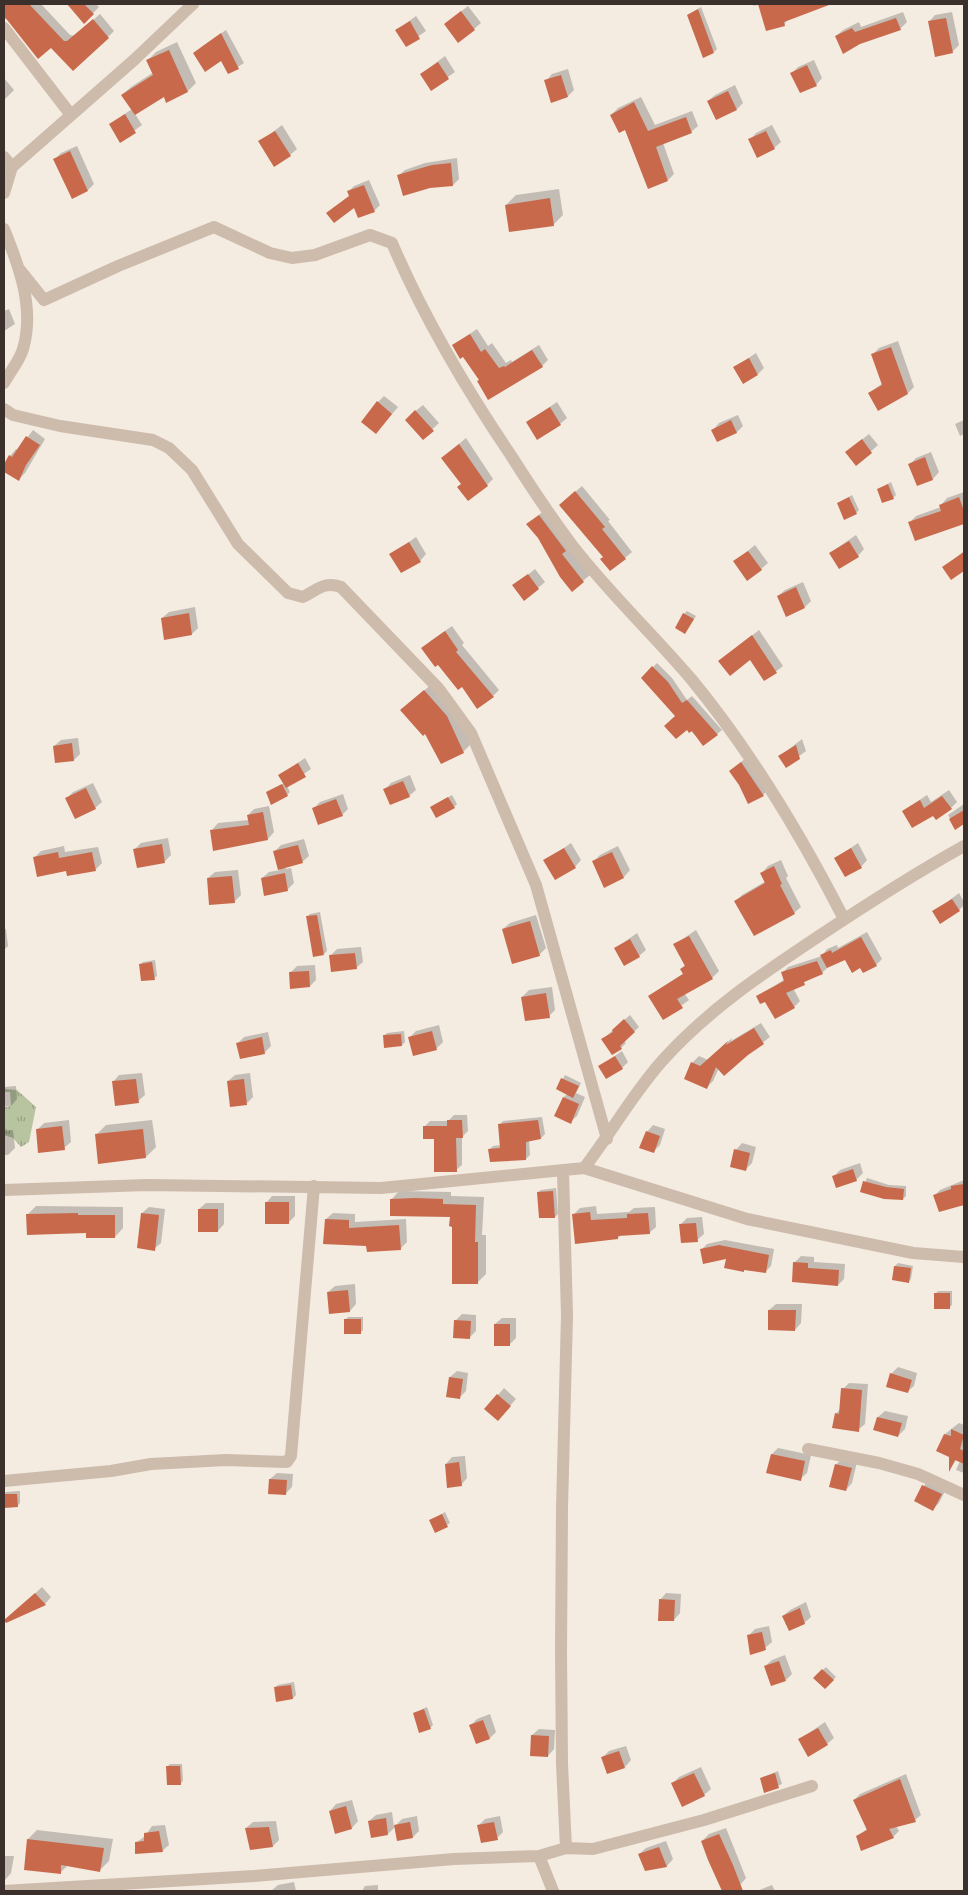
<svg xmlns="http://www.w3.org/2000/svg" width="968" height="1895" font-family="Roboto,sans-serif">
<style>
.grass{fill:url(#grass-tufts)}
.shadow{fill:#0003}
.building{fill:#c8694b}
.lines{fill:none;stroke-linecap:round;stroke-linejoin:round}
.minor{stroke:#cdbbac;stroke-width:12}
</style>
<defs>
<pattern id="grass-tufts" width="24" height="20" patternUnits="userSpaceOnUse" patternTransform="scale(1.25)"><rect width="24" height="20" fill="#b8c4a0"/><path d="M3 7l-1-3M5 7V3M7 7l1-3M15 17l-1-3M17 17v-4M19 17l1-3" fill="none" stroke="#97a083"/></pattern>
</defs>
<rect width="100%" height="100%" fill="#f4ebe1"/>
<path class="grass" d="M4 1089 17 1090 36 1107 29 1142 21 1147 13 1138 4 1135V1107L11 1106 10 1092H4Z"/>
<path class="shadow" d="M5 4H41L70 35 75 36 100 14 114 31 108 37 51 46 7 19H4Z
M68 4H96L99 7 84 22Z
M753 4H817L788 19 784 25 767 30 759 4 754 6Z
M468 6 481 23 474 29 445 24Z
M701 7 717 49 714 52 688 15Z
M903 12 907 22 900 29 836 36 843 30 859 22 861 27Z
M952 12 959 45 952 52 929 22 935 15Z
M416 16 426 31 406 45 397 30Z
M226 30 244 63 228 73 222 60 200 48Z
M177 42 196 83 188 91 167 101 164 95 135 114 142 125 120 141 110 124 132 109 122 95 131 87 154 72 148 60 156 52Z
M445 56 455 72 431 89 421 74Z
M814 60 822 78 816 85 792 73 798 67Z
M568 69 574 90 568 96 552 101 546 81 552 74Z
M4 78 14 90 4 100Z
M735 85 743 103 737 109 717 119 708 101 715 95Z
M641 97 655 125 692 111 698 126 691 132 663 143 674 174 668 180 626 129 611 115 618 108Z
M282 125 297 149 290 155 260 142Z
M772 125 781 142 774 148 750 140 756 133Z
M77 146 94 184 88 190 72 197 55 159 61 153Z
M457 158 459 179 453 185 399 175 405 170 425 163Z
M369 180 380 205 374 211 348 192 354 186Z
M559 189 563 215 553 225 506 205 516 195Z
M9 309 15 324 4 331V311Z
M477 329 488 346 492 343 506 363 511 360 512 362 539 345 548 360 542 366 480 380 464 355 453 345Z
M898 341 914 387 908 393H869L883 383 873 354 879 348Z
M756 353 764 368 758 374 735 367Z
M384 396 398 407 382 426 378 402Z
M557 402 567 418 560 424 527 422Z
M423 405 439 423 423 438 413 413Z
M738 415 743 426 737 432 718 441 713 430 719 423Z
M964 420V434L960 436 955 424Z
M33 430 45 439 25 473 19 479 4 471V466L10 456 16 449 18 450Z
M869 434 878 445 857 464 854 446Z
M466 438 493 479 487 485 462 484 442 458Z
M931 452 939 472 933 479 910 464 916 458Z
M891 482 896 495 893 498 878 490Z
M582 486 610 520 608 521 632 552 625 558 604 557 567 499Z
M964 492V523L915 539 910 522 916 516 941 507V505L947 498Z
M852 495 859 510 856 513 838 503Z
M546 509 590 575 572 590 539 537 528 524Z
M856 535 864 549 858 556 830 553Z
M416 537 426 554 420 561 391 555Z
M755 545 768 563 761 569 734 562Z
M964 551V569L951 578 944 567Z
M535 569 545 582 538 588 514 586Z
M803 582 811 601 805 607 778 596 785 590Z
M195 607 198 628 192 634 162 618 169 612Z
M687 611 696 616 685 633 684 614Z
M452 626 464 643 462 645 499 690 493 696 429 642Z
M759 630 783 666 765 680 751 659 720 661Z
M657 663 672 678 687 700 692 696 722 730 704 745 642 678Z
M434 682 472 743 463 752 411 702Z
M78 738 80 754 74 760 54 746 61 740Z
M802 739 806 751 786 766 780 756Z
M305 758 311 769 287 786 290 792 287 795 271 803 267 793 284 783 280 775Z
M746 758 768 790 763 795 740 784 730 771Z
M410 775 416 790 409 796 385 789 391 783Z
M93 783 102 802 95 808 67 798 73 792Z
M949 790 957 802 951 808 933 814 903 811 927 795 931 802Z
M343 794 348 809 342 815 313 809 320 802Z
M452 795 457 804 454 807 434 805Z
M964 804V823L956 828 948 815Z
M269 806 274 832 268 839 212 830 218 823 249 820 248 815 254 809Z
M168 838 171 855 165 861 134 850 141 843Z
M304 839 309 856 302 862 285 867 286 869 291 868 294 883 287 890 262 878 269 872 280 870 275 851 281 845Z
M571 843 581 860 575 867 545 861Z
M858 843 867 860 861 867 836 858Z
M64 846 65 852 98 847 102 863 95 870H67L34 858 41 851Z
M618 846 630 870 624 877 605 886 593 862 600 855Z
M781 860 788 876 786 878 801 907 794 913 736 901 742 895 766 881 762 873 768 866Z
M238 870 241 895 234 902 208 878 215 872Z
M959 893 964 902V905L959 910 934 912Z
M320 912 327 951 324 954 307 917 310 914Z
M536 915 546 948 539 955 503 929 510 923Z
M4 929H6L8 946 4 950Z
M696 930 719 971 712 978 684 993 689 1000 663 1019 649 996 684 973 681 969 686 964 675 944Z
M867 932 882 959 876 965 860 967 845 958 828 967 822 973 793 988 800 1001 794 1007 757 997 785 979 782 973 788 967 822 956 827 949 837 945 838 948Z
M637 933 646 950 639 956 616 948Z
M361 947 363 962 356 968 330 956 337 949Z
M155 960 157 976 154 978 140 965 143 962Z
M315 965 316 980 310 986 290 973 297 966Z
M552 987 555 1010 549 1016 522 997 529 990Z
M630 1015 639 1027 624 1041 626 1043 621 1048 603 1039Z
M761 1023 770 1037 747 1054 719 1068 713 1081 707 1087 692 1063 699 1056 708 1060 732 1038 731 1041Z
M439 1025 443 1042 437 1048 414 1054 409 1038 416 1031Z
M404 1031 405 1042 402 1045 384 1036 387 1033Z
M268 1032 271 1046 264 1053 238 1043 244 1037Z
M622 1051 628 1062 622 1068 600 1066Z
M142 1073 145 1095 138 1101 113 1082 119 1075Z
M250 1073 253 1097 247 1103 228 1081 235 1075Z
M565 1075 581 1083 576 1093 585 1097 577 1116 570 1122 564 1097 567 1094 557 1089Z
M16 1086 17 1099 11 1106H4V1087Z
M454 1115H467L468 1131 462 1137V1165L456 1170 425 1126 430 1121H448Z
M542 1117 545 1134 541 1138 529 1140 530 1155 526 1159 489 1150 493 1146 501 1145 499 1125 503 1121Z
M69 1120 71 1142 64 1148 37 1130 44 1123Z
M152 1120 156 1147 146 1157 96 1135 106 1125Z
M653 1125 665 1129 660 1145 653 1152 647 1132Z
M13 1130 15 1148 8 1155H4V1131Z
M742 1143 756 1147 752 1163 745 1170 736 1150Z
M860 1163 863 1173 856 1180 834 1176 840 1170Z
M867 1178 889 1185 906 1186V1196L903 1199 862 1191Z
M964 1180V1205L939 1210 934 1196 940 1190Z
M556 1188 558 1214 555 1217H540L538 1192 541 1190Z
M399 1191 451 1192V1196L484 1197 482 1235H486V1274L478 1282 451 1216 391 1200Z
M272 1196H295V1216L289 1222 266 1203Z
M206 1203H224V1224L218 1231 199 1209Z
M36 1206 123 1207V1228L115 1237 88 1232 27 1215Z
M596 1206 597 1214 629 1212 634 1208 655 1207 656 1227 649 1233 621 1235 618 1238 574 1214 580 1208Z
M149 1207 165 1209 161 1243 154 1249 142 1213Z
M333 1213 355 1214V1222L406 1219 407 1242 401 1248 367 1245 326 1219Z
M702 1217 704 1234 697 1240 680 1225 687 1218Z
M725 1240 774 1249 771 1266 766 1271 746 1269 743 1271 728 1257 701 1250 707 1244Z
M801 1256 814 1257V1262L845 1264 844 1279 838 1285 794 1263Z
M898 1263 913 1266 911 1279 909 1281 895 1266Z
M355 1284 356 1304 350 1311 328 1292 335 1286Z
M938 1291H952V1305L949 1308 935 1294Z
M776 1304H802L801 1323 795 1330 769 1310Z
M462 1314 476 1315V1331L469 1338 455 1321Z
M348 1317H363V1330L360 1333 345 1320Z
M502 1318H516V1338L509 1345 495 1324Z
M898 1367 917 1373 914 1386 907 1392 891 1374Z
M457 1371 468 1373 466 1391 459 1398 450 1377Z
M849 1383 868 1384 865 1424 858 1430 836 1414 841 1408 843 1389Z
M504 1388 516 1399 504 1413 486 1409Z
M885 1411 908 1416 905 1429 898 1436 875 1430 878 1417Z
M959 1423 964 1425V1473L956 1470 960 1461 957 1459 950 1469 951 1456 938 1451 945 1434Z
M778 1448 811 1455 807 1473 800 1479 768 1472 772 1454Z
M465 1456 467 1478 461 1485 446 1464 452 1457Z
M842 1458 857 1462 852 1483 846 1490 836 1465Z
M277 1473 293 1474 292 1487 285 1494 270 1479Z
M930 1479 947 1487 939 1503 932 1510 924 1486Z
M20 1491V1503L17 1506 4 1507V1494L6 1492Z
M445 1512 450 1523 436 1532 430 1521Z
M42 1587 51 1597 45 1604 6 1621Z
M666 1593 681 1594 680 1613 674 1620 660 1600Z
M806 1602 811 1617 804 1623 783 1616 790 1610Z
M769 1626 772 1642 765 1648 748 1636 755 1629Z
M785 1655 792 1674 786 1680 765 1666 772 1660Z
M826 1667 836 1677 825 1688 815 1678Z
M294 1682 296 1695 293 1698 277 1700 275 1688 278 1685Z
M427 1707 433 1725 430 1728 414 1713Z
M490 1714 496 1732 490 1738 470 1726 477 1719Z
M825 1722 834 1738 827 1744 800 1739Z
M539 1729 555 1730 554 1749 548 1756 532 1735Z
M626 1746 631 1760 625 1767 603 1757 609 1751Z
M170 1764H182L183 1781 180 1784 167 1767Z
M701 1767 711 1789 704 1795 672 1784 679 1777Z
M778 1771 782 1784 765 1791 761 1778Z
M906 1774 921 1815 915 1820 896 1826 899 1831 893 1837 858 1836 868 1828 854 1800 860 1794Z
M352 1800 358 1821 352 1828 336 1832 330 1811 336 1804Z
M392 1812 394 1827 402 1819 417 1816 419 1831 413 1837 398 1840 396 1826 388 1834 369 1821 376 1815Z
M500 1816 503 1832 497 1838 478 1826 485 1819Z
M276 1821 279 1840 273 1846 246 1828 253 1822Z
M165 1825 169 1845 162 1851 136 1843 145 1836 152 1826Z
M726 1828 746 1878 740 1885 702 1841 709 1834Z
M37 1830 113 1839 109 1861 100 1870 68 1865 60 1873 28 1839Z
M666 1841 673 1859 667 1866 646 1870 639 1854 646 1848Z
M4 1856H14L11 1873 5 1880Z
M294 1882 296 1891H271L278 1885Z
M378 1885V1891H362L365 1886Z
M772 1885 775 1891H757Z"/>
<path class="building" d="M4 4H29L64 41H67L93 19 109 38 73 71 51 48 38 59 4 16Z
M67 4H84L94 14 84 24Z
M758 4H828L829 5 784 22 785 26 766 31Z
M698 9 714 53 703 58 687 15Z
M461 11 475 30 458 43 444 24Z
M896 18 901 30 860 44 843 54 835 36 852 28 855 32Z
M946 18 953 53 935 57 928 21Z
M410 21 420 39 406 47 395 30Z
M221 33 239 69 228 74 221 61 205 72 193 53Z
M169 50 188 92 166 103 164 97 135 115 121 95 153 75 146 60Z
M438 62 449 79 431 91 420 74Z
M807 65 817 86 800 93 790 73Z
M561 75 568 97 551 103 544 80Z
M728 91 737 110 716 120 707 101Z
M634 102 648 131 686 117 692 133 656 147 668 181 648 189 625 130 619 133 610 115Z
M125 114 136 133 120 143 109 124Z
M275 131 291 156 274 167 258 141Z
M766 131 775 149 757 158 748 139Z
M70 151 88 191 72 199 53 159Z
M451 163 453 186 430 188 403 196 397 175 432 165Z
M364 185 375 212 358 218 354 208 334 223 326 213 349 196 347 191Z
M550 198 554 226 509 232 505 205Z
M470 334 481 352 485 349 499 368 504 366 505 367 532 350 543 367 488 400 477 381 479 380 463 357 460 359 452 345Z
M891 347 908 394 878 411 868 393 882 385 871 354Z
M749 358 758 375 743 384 733 367Z
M377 401 392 414 376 434 361 422Z
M550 407 561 425 537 440 526 422Z
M415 410 434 431 423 440 405 420Z
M731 420 737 433 717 442 711 430Z
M26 436 40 445 26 465 19 481 4 472V464L9 455 12 457Z
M862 439 872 453 856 466 845 452Z
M459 444 488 486 468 501 457 487 461 484 441 458Z
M925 457 933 480 917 486 908 464Z
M888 484 894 499 882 503 877 489Z
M575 491 605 527 602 529 626 559 610 571 600 559 603 557 559 505Z
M849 497 857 514 844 520 837 503Z
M959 497 964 511V524L915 541 908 522 941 511 939 505Z
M539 515 566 551 562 554 584 582 572 592 560 577 538 538 526 524Z
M849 541 859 557 839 569 829 553Z
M409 542 421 562 401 573 389 554Z
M748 551 762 570 747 581 733 561Z
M964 552V571L951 580 942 567Z
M528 574 539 589 524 601 512 585Z
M796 587 805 608 786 617 777 596Z
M189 613 192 635 164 640 161 618Z
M683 613 694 619 685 634 675 628Z
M445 631 458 650 456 652 494 697 477 709 462 687 458 690 438 665 435 667 421 648Z
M752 635 777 673 764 681 750 660 730 676 718 661Z
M652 666 668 682 682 703 687 700 718 735 703 746 692 731 689 733 687 730 676 739 664 726 675 716 641 678Z
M424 690 447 716 464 753 441 764 425 734 423 736 400 710Z
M72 743 74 761 55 763 53 746Z
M796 745 800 759 786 768 778 756Z
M741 762 764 796 748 804 739 785 729 771Z
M298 763 306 777 286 788 278 775Z
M403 781 410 797 390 805 383 789Z
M282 784 288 796 271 805 266 792Z
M86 788 96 809 75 819 65 798Z
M942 796 952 809 936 820 933 816 912 828 902 811 920 800 924 808Z
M448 797 455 808 436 818 430 807Z
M336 799 343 816 318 825 312 808Z
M964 810V824L955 830 949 819Z
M263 812 268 840 213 851 210 830 249 825 247 815Z
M162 844 165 863 137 868 133 849Z
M298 845 303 863 278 870 273 851Z
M564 848 576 868 555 880 543 860Z
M851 848 862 868 845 877 834 858Z
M58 852 59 858 92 852 96 871 67 876 66 871 37 877 33 857Z
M612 852 624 878 604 888 592 861Z
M774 866 782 884 780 885 795 914 754 936 734 901 765 883 760 873Z
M285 873 288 891 264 896 261 878Z
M232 876 235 903 209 905 207 878Z
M952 899 960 911 940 924 932 911Z
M317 915 324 955 313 957 306 916Z
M530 921 540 956 512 964 502 929Z
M689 936 713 979 677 999 683 1008 663 1020 648 996 683 974 680 969 685 966 673 944Z
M861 937 877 966 863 973 860 968 852 973 845 960 827 968 820 955 831 950 832 953Z
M630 939 640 957 624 966 614 948Z
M355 953 357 969 331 972 329 955Z
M817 961 823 974 804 982 805 985 786 993 795 1008 775 1019 765 1002 760 1004 756 996 784 981 781 972Z
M152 962 155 980 141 981 139 964Z
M309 971 310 987 290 989 289 972Z
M546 993 550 1018 525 1021 521 997Z
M624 1019 635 1032 620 1046 622 1049 612 1055 601 1039 613 1032 612 1030Z
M754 1028 764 1044 748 1055 724 1076 716 1067 707 1089 684 1079 691 1062 700 1066 728 1041 726 1045Z
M432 1031 437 1050 413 1056 408 1037Z
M401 1034 402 1046 384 1048 383 1035Z
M262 1037 265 1054 240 1059 236 1043Z
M615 1056 623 1069 606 1079 598 1066Z
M561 1078 579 1086 573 1098 556 1089Z
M136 1079 139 1103 115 1106 112 1081Z
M244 1079 247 1105 230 1107 227 1081Z
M563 1097 579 1104 571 1124 554 1116Z
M447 1120H462L463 1138H456L457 1172H434V1139H423V1126H447Z
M538 1120 541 1139 526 1142V1160L490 1162 488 1149 500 1148 498 1124Z
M62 1126 65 1150 38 1153 36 1129Z
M143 1129 146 1158 98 1164 95 1134Z
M646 1131 660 1136 654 1153 639 1148Z
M734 1149 750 1153 746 1171 730 1167Z
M853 1169 857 1181 836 1188 832 1176Z
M863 1181 886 1187 904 1189 903 1200 884 1199 860 1192Z
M964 1184V1205L939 1212 933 1195 951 1189V1186Z
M553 1191 555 1218H539L537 1192Z
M415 1198 443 1199V1204L476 1205 475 1242H478V1284H452V1227L449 1226 450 1217 390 1216V1199Z
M265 1202H289V1224H265Z
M198 1209H218V1232H198Z
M590 1212 591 1220 627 1218V1214L648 1213 650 1234 618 1236V1239L575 1244 572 1214Z
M78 1213V1215H115V1238H86V1233L27 1235 26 1214Z
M141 1213 159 1215 155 1251 137 1248Z
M325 1219 349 1220V1228L399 1225 401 1250 367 1252 366 1246 323 1244Z
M696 1223 698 1242 681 1243 679 1224Z
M719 1245 769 1255 766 1273 744 1270V1272L724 1268 726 1259 703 1264 700 1249Z
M793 1262 808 1263V1268L839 1270 838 1286 792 1282Z
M894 1266 911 1268 909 1283 892 1280Z
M348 1290 350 1312 329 1314 327 1292Z
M934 1293H950V1309H934Z
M768 1310H796L795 1331 768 1330Z
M344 1319H361V1334H344Z
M454 1320 471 1321 470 1339 453 1338Z
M494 1324H510V1346H494Z
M890 1373 912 1380 908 1393 886 1387Z
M449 1377 463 1379 460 1399 446 1397Z
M841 1388 862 1390 859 1432 832 1428 835 1413 839 1414Z
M497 1394 511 1406 498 1421 484 1409Z
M877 1417 902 1423 898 1437 873 1430Z
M951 1429 964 1435 960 1449 964 1451V1464L955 1460 949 1472V1457L936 1451 944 1434 951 1436Z
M771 1454 805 1461 801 1481 766 1473Z
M459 1462 462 1486 447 1488 445 1464Z
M835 1464 852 1468 846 1491 829 1487Z
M269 1479 287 1480 286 1495 268 1494Z
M922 1485 942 1494 933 1511 914 1501Z
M4 1494H17L18 1507 4 1508Z
M442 1514 448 1527 435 1533 429 1520Z
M35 1593 46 1605 6 1623 4 1620Z
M659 1599 675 1600 674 1621H658Z
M800 1608 805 1624 789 1631 782 1616Z
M762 1632 766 1650 750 1655 747 1635Z
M779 1661 786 1681 771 1686 764 1666Z
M822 1669 834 1680 825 1689 813 1678Z
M291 1685 293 1699 276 1702 274 1687Z
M424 1709 431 1729 419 1733 413 1713Z
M483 1720 490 1739 476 1744 469 1725Z
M818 1728 828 1745 808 1757 798 1739Z
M531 1735 549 1736 548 1757 530 1756Z
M619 1751 625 1768 607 1774 601 1757Z
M166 1766H180L181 1785H167Z
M694 1773 705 1796 682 1807 671 1783Z
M775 1773 779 1788 764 1793 760 1778Z
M900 1779 916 1822 889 1829 894 1838 861 1851 856 1836 867 1830 853 1800Z
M346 1806 352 1829 335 1834 329 1811Z
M386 1818 388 1835 371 1838 368 1821Z
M410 1822 413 1838 397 1841 394 1825Z
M494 1822 498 1840 481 1843 477 1825Z
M269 1827 273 1847 250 1850 245 1828Z
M159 1831 163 1852 135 1854V1842L144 1841V1833Z
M719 1834 733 1865 743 1891H722L708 1860 701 1841Z
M27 1839 104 1848 100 1872 61 1865V1874L24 1870Z
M659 1847 667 1867 645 1871 638 1854Z"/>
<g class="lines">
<path class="minor" d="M4 28 71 115
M4 157 12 167
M4 193 12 167 134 60 193 4
M4 229C19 266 35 308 23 349 20 360 10 372 4 383
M20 270 44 300 118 266 214 227 270 253 292 258 315 255 370 235 392 243C424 318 466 389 512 457 531 487 551 517 572 545 609 593 653 634 692 680 752 753 801 835 844 919
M4 409 13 415 60 426 153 440 169 448 192 470 238 544 288 593 303 597C317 590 324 581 341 587L439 689 471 733 536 885 607 1139
M584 1168C611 1133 632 1095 662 1061 708 1010 759 976 816 938 864 906 914 874 964 846
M563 1172 567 1315 562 1508 561 1651 562 1764 566 1848
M4 1190 147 1185 381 1188 584 1168 747 1219 913 1253 964 1257
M808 1449 879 1463 918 1474 964 1495
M4 1481 111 1471 151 1464 226 1460 287 1462 291 1456 314 1186
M539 1856 553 1891
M4 1891 254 1876 454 1859 539 1856 566 1848 593 1849 704 1820 812 1786"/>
</g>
<rect width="968" height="1895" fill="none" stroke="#3b302b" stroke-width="10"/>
</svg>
